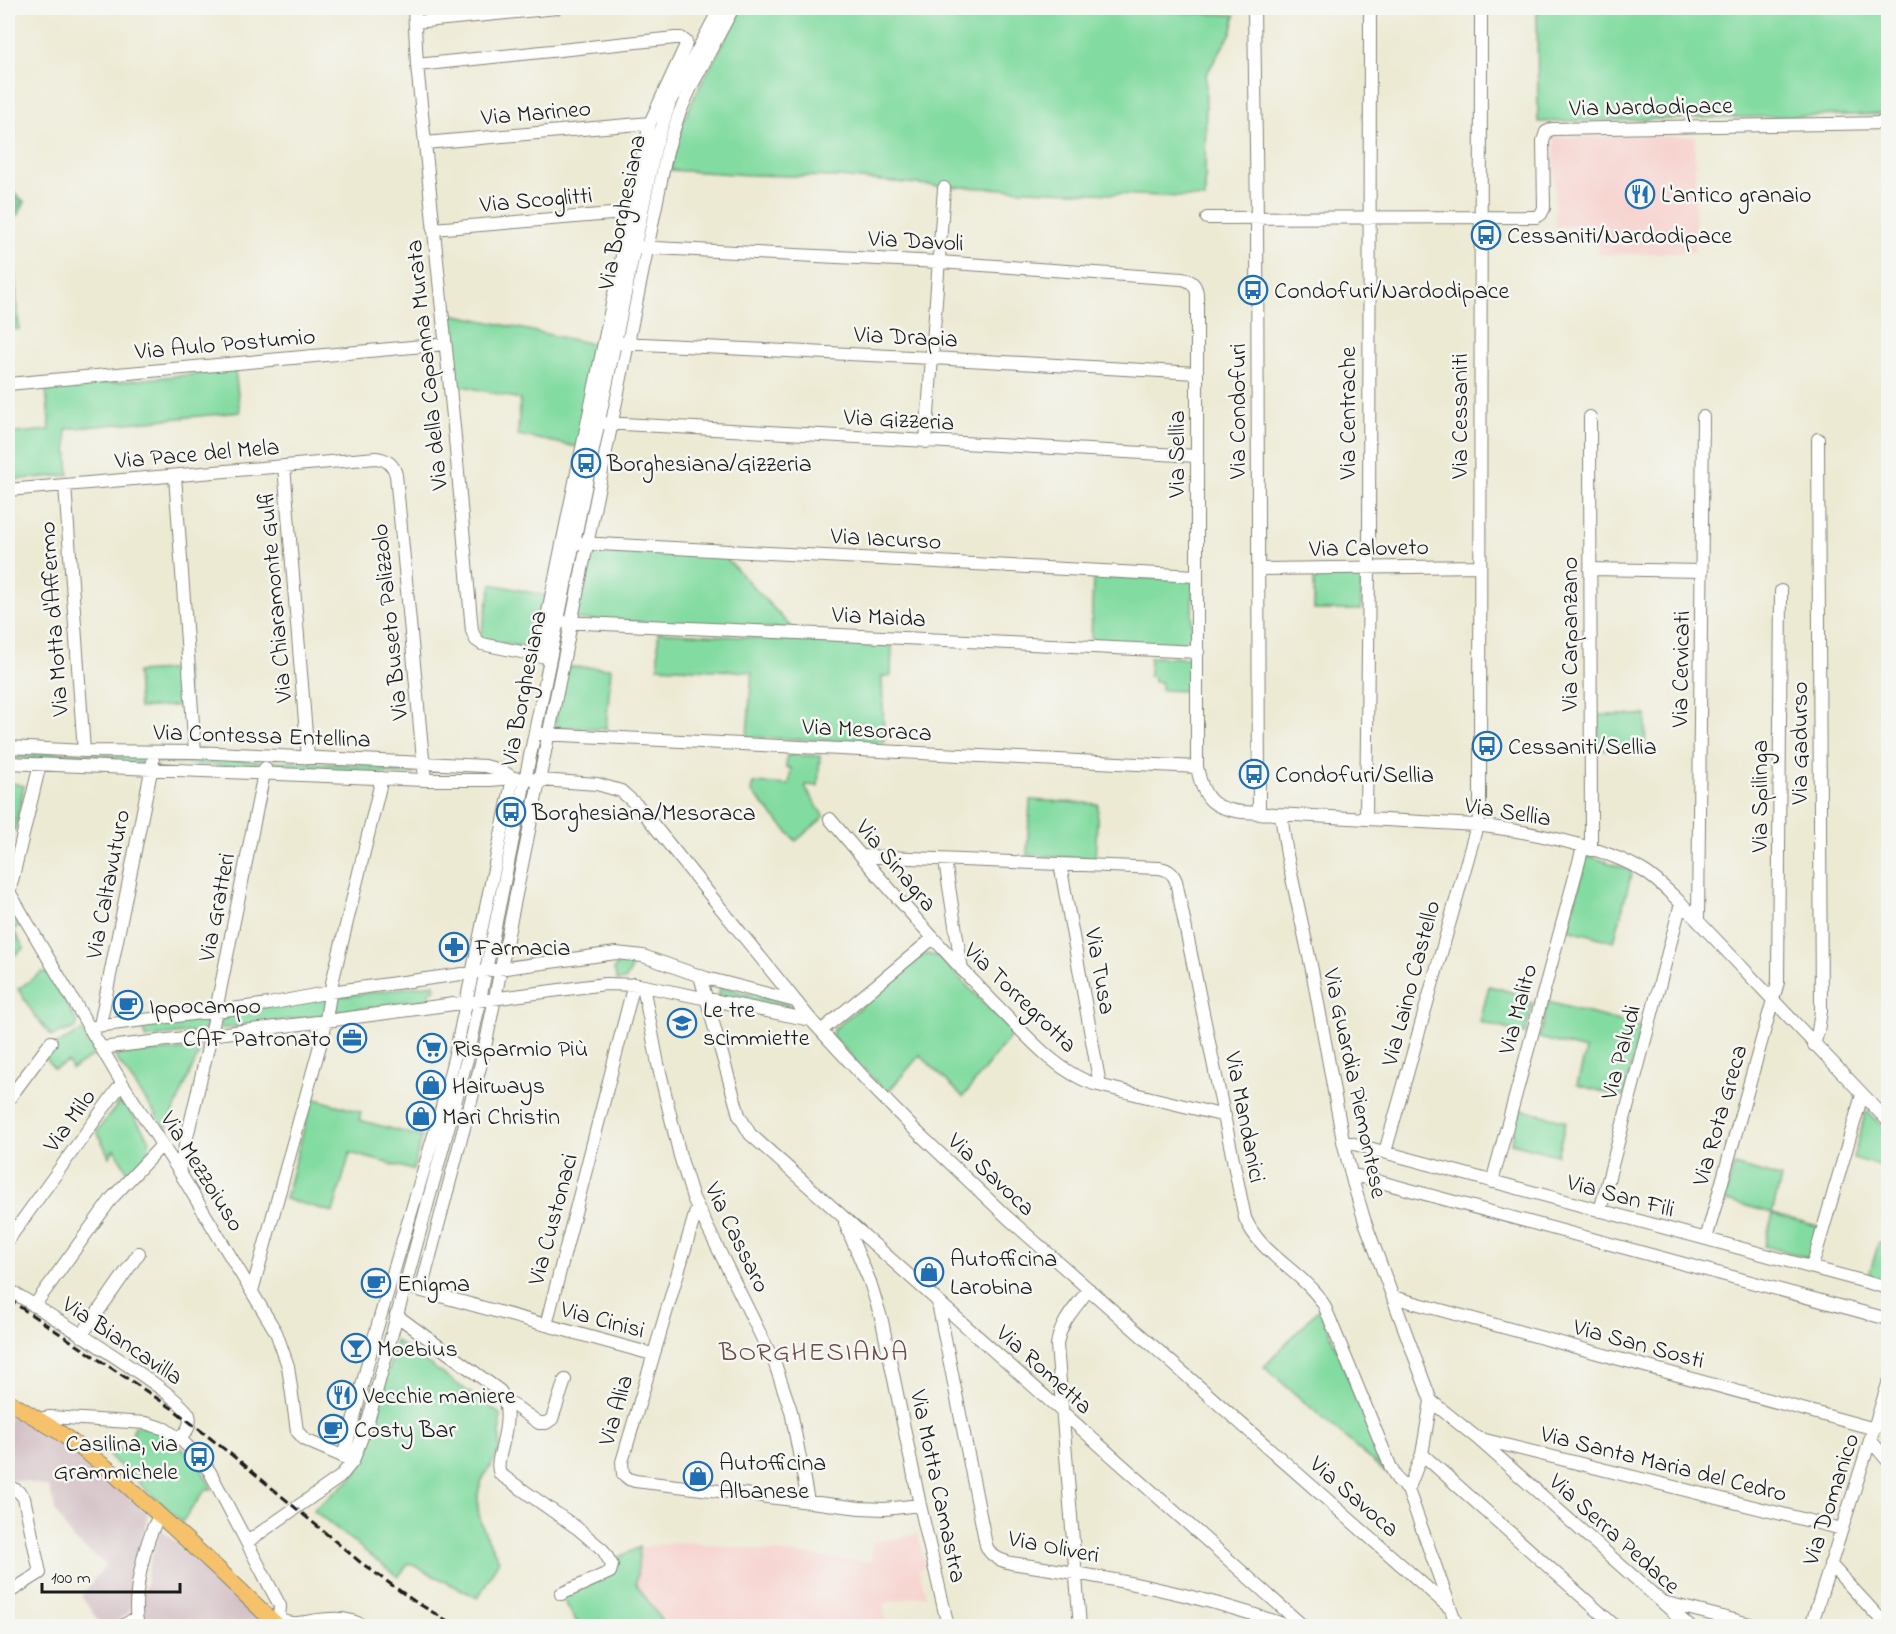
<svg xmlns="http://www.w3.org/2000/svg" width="1896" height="1634" font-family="'Indie Flower',sans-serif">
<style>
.built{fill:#f7d0cc}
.industrial{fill:#d2bec3}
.green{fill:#82dba0;stroke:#4f7c5e;stroke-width:1.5}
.forest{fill:#69bb86;stroke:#426c51;stroke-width:1.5}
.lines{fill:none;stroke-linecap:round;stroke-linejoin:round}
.minor-casing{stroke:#848378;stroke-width:14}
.major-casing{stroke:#848378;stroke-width:17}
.minor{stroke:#fff;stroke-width:12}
.major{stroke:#f5c16b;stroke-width:15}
.rail{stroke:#1c1c1c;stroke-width:3;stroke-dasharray:9 4.5;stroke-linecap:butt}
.labels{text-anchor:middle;stroke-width:5;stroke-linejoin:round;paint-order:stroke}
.street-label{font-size:24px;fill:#1c1c1c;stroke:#f6f6f2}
.poi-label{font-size:24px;fill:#1c1c1c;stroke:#f6f6f2;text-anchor:start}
.quarter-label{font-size:27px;letter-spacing:1.5px;fill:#6a4c48;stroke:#f6f6f2}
</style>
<rect width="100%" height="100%" fill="#f6f6f2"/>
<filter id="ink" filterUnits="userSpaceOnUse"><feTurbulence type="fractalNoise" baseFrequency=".0167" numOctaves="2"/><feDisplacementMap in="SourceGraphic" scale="12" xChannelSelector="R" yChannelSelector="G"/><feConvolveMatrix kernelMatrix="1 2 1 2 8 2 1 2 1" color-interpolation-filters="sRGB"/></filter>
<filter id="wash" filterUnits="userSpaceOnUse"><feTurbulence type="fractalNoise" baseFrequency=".008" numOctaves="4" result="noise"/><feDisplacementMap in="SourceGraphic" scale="24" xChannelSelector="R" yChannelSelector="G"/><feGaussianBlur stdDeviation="1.35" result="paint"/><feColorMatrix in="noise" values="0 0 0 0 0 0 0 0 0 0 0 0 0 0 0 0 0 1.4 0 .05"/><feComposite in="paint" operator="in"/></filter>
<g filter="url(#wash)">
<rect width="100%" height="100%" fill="#edead4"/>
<path class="built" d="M1695 136V252L1598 255 1597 225 1555 227 1554 137Z
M918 1534 925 1566 919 1570 926 1595 883 1603 886 1626H666L636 1584 640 1547 684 1542 872 1562V1542Z"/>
<path class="industrial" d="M8 1409 43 1431 86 1462 148 1512 129 1613 109 1626H102L81 1596 106 1565 73 1539 56 1513 49 1487 25 1481 8 1480Z
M160 1528 265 1626H143L140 1618 148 1571Z"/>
<path class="green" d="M742 8H1094L1235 15 1232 31 1206 75 1205 198 939 186 838 177 750 175 670 170 683 122 698 89Z
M1537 8H1888V114L1538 122Z
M8 272H14L19 329 8 330Z
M447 313 598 345 578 447 518 435 520 399 458 385Z
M235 370 240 412 66 429 69 475 8 480V434L50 430 46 389Z
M592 549 722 554 793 629 575 619Z
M1093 576 1193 579 1191 647 1091 644Z
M1314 576H1361V610H1314Z
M492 584 547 596 536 650 480 638Z
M658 632 892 646 891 676H882L884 743 747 737 752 672 658 667Z
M1150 657 1192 658 1190 691 1161 690V682H1154V677L1149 676Z
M566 667 611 668 606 729 554 727Z
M185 669 187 705 139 708 137 672Z
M1599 715H1646L1645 750 1598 749Z
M8 750 144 757 149 759 147 764 8 758Z
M787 755 820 756 818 786 806 785V789L824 817 796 841 751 791 753 783 789 785 791 768H786Z
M160 758 257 761 262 762 263 765 262 767 158 763Z
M275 761 415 768 416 770 413 774 273 769 271 764Z
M8 782 24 786 15 830 8 828Z
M1030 800 1098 804 1095 859 1027 855Z
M1587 855 1632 871 1614 942 1568 929Z
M8 904 20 925 13 930 24 948 8 960Z
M928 954 939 957 1013 1033 963 1097 920 1055 887 1093 832 1036 833 1030 921 956Z
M627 959H633L630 972 625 980 617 981 614 969 620 962Z
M42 972 49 974 77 1023 76 1028 64 1032 62 1031 52 1036 35 1016 18 989Z
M434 984 435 990 429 991 430 999 336 1012 337 997Z
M1489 986 1526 996 1524 1001 1533 1003 1525 1034 1480 1022Z
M720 987 785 1003 793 1008 788 1010 719 995Z
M327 996 325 1015 220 1029 222 1012Z
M1548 1002 1641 1027 1624 1097 1577 1085 1586 1050 1539 1038Z
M206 1016 208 1030 145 1038 143 1024Z
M82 1031 96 1054 72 1069 68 1062 54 1069 45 1056 53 1046Z
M201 1048 166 1129 114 1055Z
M312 1098 361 1112 359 1120 422 1137 413 1170 350 1153 333 1212 285 1199Z
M122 1099 149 1139C151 1154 139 1163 129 1174L114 1149 109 1157 97 1131Z
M1520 1109 1566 1121 1557 1155 1511 1143Z
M1868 1112 1888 1133V1168L1853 1158 1865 1114Z
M1734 1165 1781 1178 1772 1213 1724 1200Z
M1773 1214 1818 1226 1809 1258 1764 1246Z
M1879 1242 1888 1245V1281L1869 1275Z
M1320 1308 1387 1474 1264 1367Z
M396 1341 500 1414C499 1424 501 1436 499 1447 497 1461 484 1472 480 1485 472 1512 486 1537 499 1560L478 1598 409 1563 398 1577 313 1510 351 1479 357 1472 374 1426Z
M134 1426 159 1430 196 1459 212 1489H206L182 1522 98 1446 125 1449 131 1441Z
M640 1547 636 1584 666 1626H579L562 1597 613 1573V1560Z"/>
<path class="forest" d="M8 188 25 202 18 216 8 211Z"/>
</g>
<g filter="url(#ink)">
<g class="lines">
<g class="minor-casing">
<path id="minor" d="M414 8 417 65 454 427 472 631 476 640 482 644 546 657
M1254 8 1257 217 1259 814
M415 22 557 8
M417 65 675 38H681L686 42 685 47 650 123 644 150 539 655
M425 143 650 123
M1207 218 1536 217 1541 214 1544 208 1543 141 1546 132 1552 129 1888 123
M433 229 635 212
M635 247 939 262 1182 279C1191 280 1196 285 1197 294V767C1203 797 1210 808 1242 812L1476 825C1526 831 1602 845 1645 872 1659 881 1669 892 1681 903L1888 1121
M622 343 932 358 1196 373
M8 384 445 344
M1590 417 1591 850
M605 423 1197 456
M926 442 944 188
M284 466 308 758
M175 476 195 752
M65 485 84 751
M8 490 376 458C387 459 394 465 396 475L425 780
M581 543 1196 576
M1259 569 1480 566
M1590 569 1702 571
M562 622 1198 652
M542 734 1197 767
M8 747 84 751 195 752 485 766 501 770 513 778
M8 763 425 780H490L513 778 597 784 621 791 639 807 811 1020 869 1083 913 1128 1008 1218 1451 1609
M1281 815 1287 855 1312 970 1343 1141 1353 1182 1365 1222 1431 1401 1422 1454 1408 1490
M1366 818 1369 568 1370 8
M830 819C885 885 941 949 1001 1010 1028 1037 1056 1071 1094 1084L1225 1116
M861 856 1159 868C1168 869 1173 873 1176 881L1245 1218C1261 1256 1303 1271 1324 1305L1391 1468 1397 1479 1408 1490 1457 1626
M945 861 962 970
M1060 864 1100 1085
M8 890 122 1083 179 1171 276 1332 288 1366 297 1431 305 1440 349 1459
M9 893 40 764
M1698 921 1703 417
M700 976 739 1115 750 1134 1303 1626
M643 986 658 1064 680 1156 693 1198 775 1364 791 1411 808 1501
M100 1025 153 761
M88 1027 216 1011 269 1004 330 992 616 953 643 956 706 978 795 1001
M821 1031 932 939
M1814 1045 1818 1031 1821 1011 1818 439
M101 1048 326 1021 605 984 639 985 811 1020
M8 1100 51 1042
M1343 1141 1888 1288
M1385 1152 1480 815 1481 8
M179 1171 211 1035 265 768
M1351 1174 1888 1319
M1492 1182 1583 847
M697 1208 622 1462 623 1474 629 1479 635 1481 860 1508 885 1509 920 1505
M1600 1211 1681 903
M845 1223 870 1282 882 1321 920 1505 948 1626
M1706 1239 1778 982 1781 591
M8 1240 122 1083
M1812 1267 1862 1095
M404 1286 652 1354
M8 1289C35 1306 181 1394 189 1415 192 1425 186 1432 180 1439
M421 1290 484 1052 667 151 679 114 691 87 733 8
M252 1291 324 1031 332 983 382 778
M1393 1297 1875 1429
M938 1303 986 1545C990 1556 999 1560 1011 1563 1107 1577 1196 1593 1288 1626
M34 1306 112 1198 162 1145
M396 1315 500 1391C511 1406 506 1430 502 1447 500 1456 496 1465 500 1474L577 1528 603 1550 612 1565 610 1572 561 1594
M546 1325 634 984
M81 1336 139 1253
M506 1400 539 1423H546L552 1419 565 1380
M1431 1401 1477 1438 1689 1626
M39 1419 50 1417 146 1423 165 1429 180 1439 199 1457 210 1472 280 1606 279 1617 275 1624
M1477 1438 1842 1529
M1871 1441 1888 1461
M1422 1454 1615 1626
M343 1457 355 1414 374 1338 441 1111 457 1046 513 778
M8 1488C15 1488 19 1491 24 1498L40 1573 8 1593
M247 1542 340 1477 353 1461 369 1418 470 1048 655 148 670 102 720 8
M1830 1564 1887 1626
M1663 1602 1758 1626
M278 1620C284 1621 292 1624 298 1623 320 1620 343 1614 364 1626
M122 1626 136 1618
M138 1626C131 1600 145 1538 160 1515
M1080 1626 1057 1345C1060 1322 1076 1307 1089 1289
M1811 1626 1888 1384"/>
</g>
<g class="major-casing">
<path id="major" d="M8 1401 59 1432 111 1471 214 1565 278 1626"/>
</g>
<use href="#minor" class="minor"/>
<use href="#major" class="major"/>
<path class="rail" d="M8 1299 173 1409 242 1463 360 1562 414 1601 456 1626"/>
</g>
</g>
<defs>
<g id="restaurant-ring" transform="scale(1.5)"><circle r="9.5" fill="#f6f6f2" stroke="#1f6fb2" stroke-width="1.5"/><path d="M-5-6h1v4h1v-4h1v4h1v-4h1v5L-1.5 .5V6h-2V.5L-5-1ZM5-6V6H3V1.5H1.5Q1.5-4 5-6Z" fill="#1f6fb2"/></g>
<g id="bus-ring" transform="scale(1.5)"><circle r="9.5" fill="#f6f6f2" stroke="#1f6fb2" stroke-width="1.5"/><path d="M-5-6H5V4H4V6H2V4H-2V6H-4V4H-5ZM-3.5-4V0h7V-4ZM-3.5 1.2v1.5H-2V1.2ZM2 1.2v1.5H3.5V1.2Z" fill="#1f6fb2"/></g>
<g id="pharmacy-ring" transform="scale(1.5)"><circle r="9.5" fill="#f6f6f2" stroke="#1f6fb2" stroke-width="1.5"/><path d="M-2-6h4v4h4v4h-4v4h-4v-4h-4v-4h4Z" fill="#1f6fb2"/></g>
<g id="cafe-ring" transform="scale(1.5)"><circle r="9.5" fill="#f6f6f2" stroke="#1f6fb2" stroke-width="1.5"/><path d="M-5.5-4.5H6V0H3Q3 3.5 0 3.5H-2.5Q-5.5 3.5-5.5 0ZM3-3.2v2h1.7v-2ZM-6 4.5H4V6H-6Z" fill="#1f6fb2"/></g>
<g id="school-ring" transform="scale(1.5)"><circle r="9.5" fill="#f6f6f2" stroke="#1f6fb2" stroke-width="1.5"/><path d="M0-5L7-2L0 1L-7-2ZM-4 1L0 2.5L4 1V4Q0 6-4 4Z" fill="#1f6fb2"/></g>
<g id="office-ring" transform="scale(1.5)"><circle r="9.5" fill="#f6f6f2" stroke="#1f6fb2" stroke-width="1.5"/><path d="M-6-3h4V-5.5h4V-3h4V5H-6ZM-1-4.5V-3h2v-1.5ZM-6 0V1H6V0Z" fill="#1f6fb2"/></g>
<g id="supermarket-ring" transform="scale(1.5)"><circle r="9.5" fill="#f6f6f2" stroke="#1f6fb2" stroke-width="1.5"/><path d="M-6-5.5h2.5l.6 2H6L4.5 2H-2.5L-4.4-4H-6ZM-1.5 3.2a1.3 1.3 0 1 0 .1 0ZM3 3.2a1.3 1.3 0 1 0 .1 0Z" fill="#1f6fb2"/></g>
<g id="shop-ring" transform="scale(1.5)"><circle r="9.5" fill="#f6f6f2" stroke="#1f6fb2" stroke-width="1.5"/><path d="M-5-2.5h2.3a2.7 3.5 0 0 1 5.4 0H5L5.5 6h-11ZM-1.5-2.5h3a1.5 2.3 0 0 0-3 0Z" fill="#1f6fb2"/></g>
<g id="bar-ring" transform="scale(1.5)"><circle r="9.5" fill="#f6f6f2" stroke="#1f6fb2" stroke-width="1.5"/><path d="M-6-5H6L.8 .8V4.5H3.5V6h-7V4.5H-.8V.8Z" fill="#1f6fb2"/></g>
</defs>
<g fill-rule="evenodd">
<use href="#restaurant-ring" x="1640" y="194"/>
<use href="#bus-ring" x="1486" y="235"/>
<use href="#bus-ring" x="1253" y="290"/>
<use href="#bus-ring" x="586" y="463"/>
<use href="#bus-ring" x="1487" y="746"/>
<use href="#bus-ring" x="1254" y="774"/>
<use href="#bus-ring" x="511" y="812"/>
<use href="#pharmacy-ring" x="454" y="947"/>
<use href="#cafe-ring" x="128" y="1005"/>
<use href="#school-ring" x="682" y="1023"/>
<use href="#office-ring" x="352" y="1038"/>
<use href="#supermarket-ring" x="432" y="1048"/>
<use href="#shop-ring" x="431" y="1085"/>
<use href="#shop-ring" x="421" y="1116"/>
<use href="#shop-ring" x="929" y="1272"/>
<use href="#cafe-ring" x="376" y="1283"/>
<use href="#bar-ring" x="356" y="1348"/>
<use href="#restaurant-ring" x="342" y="1395"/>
<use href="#cafe-ring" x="333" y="1429"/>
<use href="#bus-ring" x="199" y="1457"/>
<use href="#shop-ring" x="698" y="1476"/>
</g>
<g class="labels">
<g class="street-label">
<text transform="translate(1651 106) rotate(-1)" y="8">Via Nardodipace</text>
<text transform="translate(536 112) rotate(-5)" y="8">Via Marineo</text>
<text transform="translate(536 199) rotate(-5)" y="8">Via Scoglitti</text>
<text transform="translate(621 212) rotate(-78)" y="8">Via Borghesiana</text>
<text transform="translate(916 240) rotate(3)" y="8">Via Davoli</text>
<text transform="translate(906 336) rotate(3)" y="8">Via Drapia</text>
<text transform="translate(225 343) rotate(-5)" y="8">Via Aulo Postumio</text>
<text transform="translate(426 365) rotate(-96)" y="8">Via della Capanna Murata</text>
<text transform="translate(1237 411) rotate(-90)" y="8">Via Condofuri</text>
<text transform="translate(1347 413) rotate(-90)" y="8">Via Centrache</text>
<text transform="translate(1459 416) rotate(-90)" y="8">Via Cessaniti</text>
<text transform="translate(899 419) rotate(3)" y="8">Via Gizzeria</text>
<text transform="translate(197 453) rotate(-5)" y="8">Via Pace del Mela</text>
<text transform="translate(1176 454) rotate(-90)" y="8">Via Sellia</text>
<text transform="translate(886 538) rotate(3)" y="8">Via Iacurso</text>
<text transform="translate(1369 547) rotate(-1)" y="8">Via Caloveto</text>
<text transform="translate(274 596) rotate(-95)" y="8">Via Chiaramonte Gulfi</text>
<text transform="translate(879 616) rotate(3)" y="8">Via Maida</text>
<text transform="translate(53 619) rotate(-94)" y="8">Via Motta d'Affermo</text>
<text transform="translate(389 622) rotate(-96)" y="8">Via Buseto Palizzolo</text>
<text transform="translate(1569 634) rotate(-90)" y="8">Via Carpanzano</text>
<text transform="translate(1680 669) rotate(-89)" y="8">Via Cervicati</text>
<text transform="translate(523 688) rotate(-79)" y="8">Via Borghesiana</text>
<text transform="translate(867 729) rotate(3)" y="8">Via Mesoraca</text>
<text transform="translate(262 735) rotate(2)" y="8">Via Contessa Entellina</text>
<text transform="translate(1799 743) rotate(-90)" y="8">Via Gadurso</text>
<text transform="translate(1759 796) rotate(-90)" y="8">Via Spilinga</text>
<text transform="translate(1508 811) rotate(9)" y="8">Via Sellia</text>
<text transform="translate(897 865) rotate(50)" y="8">Via Sinagra</text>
<text transform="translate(107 884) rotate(-79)" y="8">Via Caltavuturo</text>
<text transform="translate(216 907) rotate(-79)" y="8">Via Gratteri</text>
<text transform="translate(1101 971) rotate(80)" y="8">Via Tusa</text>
<text transform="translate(1410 983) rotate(-75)" y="8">Via Laino Castello</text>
<text transform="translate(1021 997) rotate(44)" y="8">Via Torregrotta</text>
<text transform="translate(1517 1009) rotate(-75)" y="8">Via Malito</text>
<text transform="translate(1620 1052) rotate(-75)" y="8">Via Paludi</text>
<text transform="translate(1356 1083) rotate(78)" y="8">Via Guardia Piemontese</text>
<text transform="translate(1719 1115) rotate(-74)" y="8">Via Rota Greca</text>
<text transform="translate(1246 1117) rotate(79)" y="8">Via Mandanici</text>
<text transform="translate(69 1120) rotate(-54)" y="8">Via Milo</text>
<text transform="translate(203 1171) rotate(58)" y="8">Via Mezzoiuso</text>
<text transform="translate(992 1174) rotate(43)" y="8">Via Savoca</text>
<text transform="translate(1621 1195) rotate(15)" y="8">Via San Fili</text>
<text transform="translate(552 1219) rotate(-75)" y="8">Via Custonaci</text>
<text transform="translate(738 1237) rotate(64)" y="8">Via Cassaro</text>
<text transform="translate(603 1319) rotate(15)" y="8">Via Cinisi</text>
<text transform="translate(123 1340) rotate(34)" y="8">Via Biancavilla</text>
<text transform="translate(1639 1343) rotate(15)" y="8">Via San Sosti</text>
<text transform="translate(1045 1369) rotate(42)" y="8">Via Rometta</text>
<text transform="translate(615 1410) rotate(-74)" y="8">Via Alia</text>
<text transform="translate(1664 1463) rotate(14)" y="8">Via Santa Maria del Cedro</text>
<text transform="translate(939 1486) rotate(78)" y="8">Via Motta Camastra</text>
<text transform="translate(1355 1496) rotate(41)" y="8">Via Savoca</text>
<text transform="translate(1830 1499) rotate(-72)" y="8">Via Domanico</text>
<text transform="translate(1615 1533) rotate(42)" y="8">Via Serra Pedace</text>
<text transform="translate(1054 1546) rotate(11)" y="8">Via Oliveri</text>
</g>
<g class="poi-label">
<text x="1661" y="202">L'antico granaio</text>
<text x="1507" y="243">Cessaniti/Nardodipace</text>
<text x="1274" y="298">Condofuri/Nardodipace</text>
<text x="607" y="471">Borghesiana/Gizzeria</text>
<text x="1508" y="754">Cessaniti/Sellia</text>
<text x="1275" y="782">Condofuri/Sellia</text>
<text x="532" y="820">Borghesiana/Mesoraca</text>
<text x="475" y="955">Farmacia</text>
<text x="149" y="1013">Ippocampo</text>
<text x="703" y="1017">Le tre<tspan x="703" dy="28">scimmiette</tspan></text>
<text x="331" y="1046" text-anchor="end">CAF Patronato</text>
<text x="453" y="1056">Risparmio Più</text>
<text x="452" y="1093">Hairways</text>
<text x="442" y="1124">Marì Christin</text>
<text x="950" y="1266">Autofficina<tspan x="950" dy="28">Larobina</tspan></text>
<text x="397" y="1291">Enigma</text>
<text x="377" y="1356">Moebius</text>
<text x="363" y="1403">Vecchie maniere</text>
<text x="354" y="1437">Costy Bar</text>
<text x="178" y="1451" text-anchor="end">Casilina, via<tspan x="178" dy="28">Grammichele</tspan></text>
<text x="719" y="1470">Autofficina<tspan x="719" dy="28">Albanese</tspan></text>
</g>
<g class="quarter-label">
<text x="814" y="1360">BORGHESIANA</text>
</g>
</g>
<rect width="1896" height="1634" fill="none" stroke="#f6f6f2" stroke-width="30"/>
<path d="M42 1583v9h138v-9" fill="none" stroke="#1c1c1c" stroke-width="3"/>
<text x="51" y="1583" font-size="18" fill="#1c1c1c" stroke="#f6f6f2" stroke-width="4.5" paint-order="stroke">100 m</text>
</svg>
